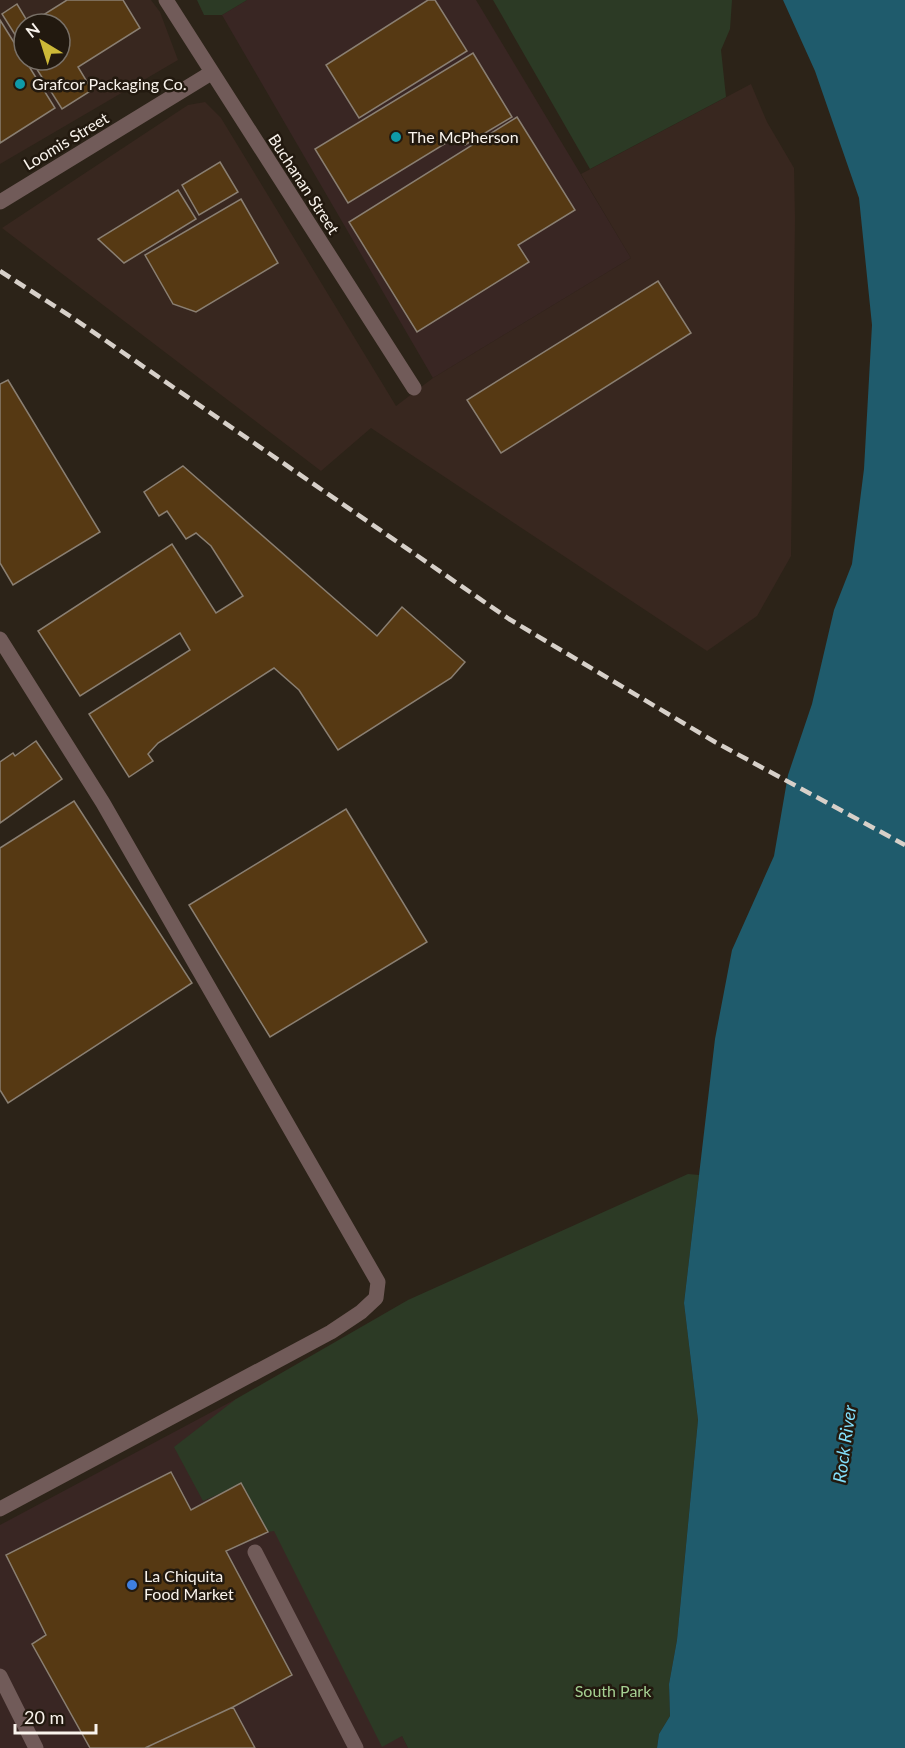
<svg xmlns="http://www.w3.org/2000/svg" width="905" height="1748" font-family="Lato,sans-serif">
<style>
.commercial{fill:#392623}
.industrial{fill:#38271f;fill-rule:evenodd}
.green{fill:#2c3a25}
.water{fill:#1f5b6c}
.building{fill:#563913;stroke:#8a7f72;stroke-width:1.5}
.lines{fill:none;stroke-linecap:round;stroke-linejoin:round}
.minor{stroke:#715b59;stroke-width:15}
.rail{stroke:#d7d0c9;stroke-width:4.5;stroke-dasharray:12 6;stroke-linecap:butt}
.culture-dot{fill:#0f9aa8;stroke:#22190f;stroke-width:2}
.shop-dot{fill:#3f7fe0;stroke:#22190f;stroke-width:2}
.labels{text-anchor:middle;stroke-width:5;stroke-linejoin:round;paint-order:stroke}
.poi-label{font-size:16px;fill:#f9f3ec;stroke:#22190f;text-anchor:start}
.street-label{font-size:16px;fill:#f9f3ec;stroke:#22190f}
.park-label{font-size:16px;fill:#a5d092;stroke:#22190f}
.water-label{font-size:18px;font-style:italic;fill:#83dffb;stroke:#22190f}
</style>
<rect width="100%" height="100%" fill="#2c2318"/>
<path class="commercial" d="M247 0H476L631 258 433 378 222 15Z
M236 1399 408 1748H0V1525Z"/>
<path class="industrial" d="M0 0H151L160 12 178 60 0 164ZM24 24H60V60H24Z
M751 84 767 122 794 168 795 219 791 556 757 616 707 651 371 428 321 471 2 228 188 105 205 102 221 118 396 406 433 378 631 258 581 174Z"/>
<path class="green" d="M197 0H247L222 15H204Z
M493 0H732L730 29 721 50 726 97 590 169Z
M688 1174 699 1175 684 1303 698 1420 677 1640 669 1684 670 1716 659 1734 657 1748H408L402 1736 382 1747 274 1531 268 1532 242 1484 203 1501 174 1447 236 1399 408 1300Z"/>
<path class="water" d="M783 0H905V1748H657L659 1734 670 1716 669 1684 677 1640 698 1420 684 1303 715 1039 732 950 774 856 788 775 812 704 834 610 852 564 864 469 872 325 859 198 815 71Z"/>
<path class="building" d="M67 0H123L140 28 78 67 92 90 62 109 31 60H60V24H24V49L2 14 17 4 29 24Z
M428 0H435L467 51 359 118 326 65Z
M0 20 55 108 0 143Z
M473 53 512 117 465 145 459 135 348 203 315 149Z
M517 117 575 210 518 245 529 262 417 332 349 222Z
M220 162 238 192 199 215 182 185Z
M178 190 196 219 124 263 98 239Z
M241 199 278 263 196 312 173 304 145 255Z
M658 281 691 333 501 453 467 400Z
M8 380 100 532 13 585 0 563V384Z
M183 466 377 636 402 607 465 662 451 678 338 750 299 690 274 668 158 743 148 754 153 761 129 777 89 714 190 650 180 633 80 696 38 631 172 544 216 613 243 596 211 546 196 533 186 539 167 511 159 516 144 492Z
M36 741 62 779 0 823V762L13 753 15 756Z
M74 801 192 983 8 1103 0 1090V848Z
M346 809 427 942 270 1037 189 905Z
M171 1472 191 1510 241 1483 268 1532 226 1551 292 1675 233 1707 145 1748H90L32 1644 46 1635 6 1555Z
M233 1707 255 1748H145Z"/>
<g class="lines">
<path class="minor" d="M166 0 414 388
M0 202 211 73
M0 639 103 803 378 1282 376 1298 361 1312 331 1332 0 1509
M255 1552 356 1748
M0 1676 36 1748"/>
<path class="rail" d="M0 271 73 318 509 619 715 742 905 845"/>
</g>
<g class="culture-dot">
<circle cx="20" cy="84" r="6"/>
<circle cx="396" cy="137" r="6"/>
</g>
<circle class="shop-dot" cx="132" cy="1585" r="6"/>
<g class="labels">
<g class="poi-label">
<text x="32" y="90">Grafcor Packaging Co.</text>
<text x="408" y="143">The McPherson</text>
<text x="144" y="1582">La Chiquita<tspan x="144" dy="18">Food Market</tspan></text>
</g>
<g class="street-label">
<text transform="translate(66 141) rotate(-31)" y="6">Loomis Street</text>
<text transform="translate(304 184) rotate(57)" y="6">Buchanan Street</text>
</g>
<g class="park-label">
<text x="613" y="1697">South Park</text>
</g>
<g class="water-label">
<text transform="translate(845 1444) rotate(-82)" y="6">Rock River</text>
</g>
</g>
<g transform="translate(42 42) rotate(322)"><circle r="28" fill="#22190f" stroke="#787067" stroke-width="1.5"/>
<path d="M0-4.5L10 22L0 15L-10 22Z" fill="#cdb938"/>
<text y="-9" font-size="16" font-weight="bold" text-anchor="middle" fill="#f9f3ec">N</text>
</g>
<path d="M15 1724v9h81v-9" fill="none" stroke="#f9f3ec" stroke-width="3"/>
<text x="24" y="1724" font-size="18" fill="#f9f3ec" stroke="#22190f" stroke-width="4.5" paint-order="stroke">20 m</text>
</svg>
